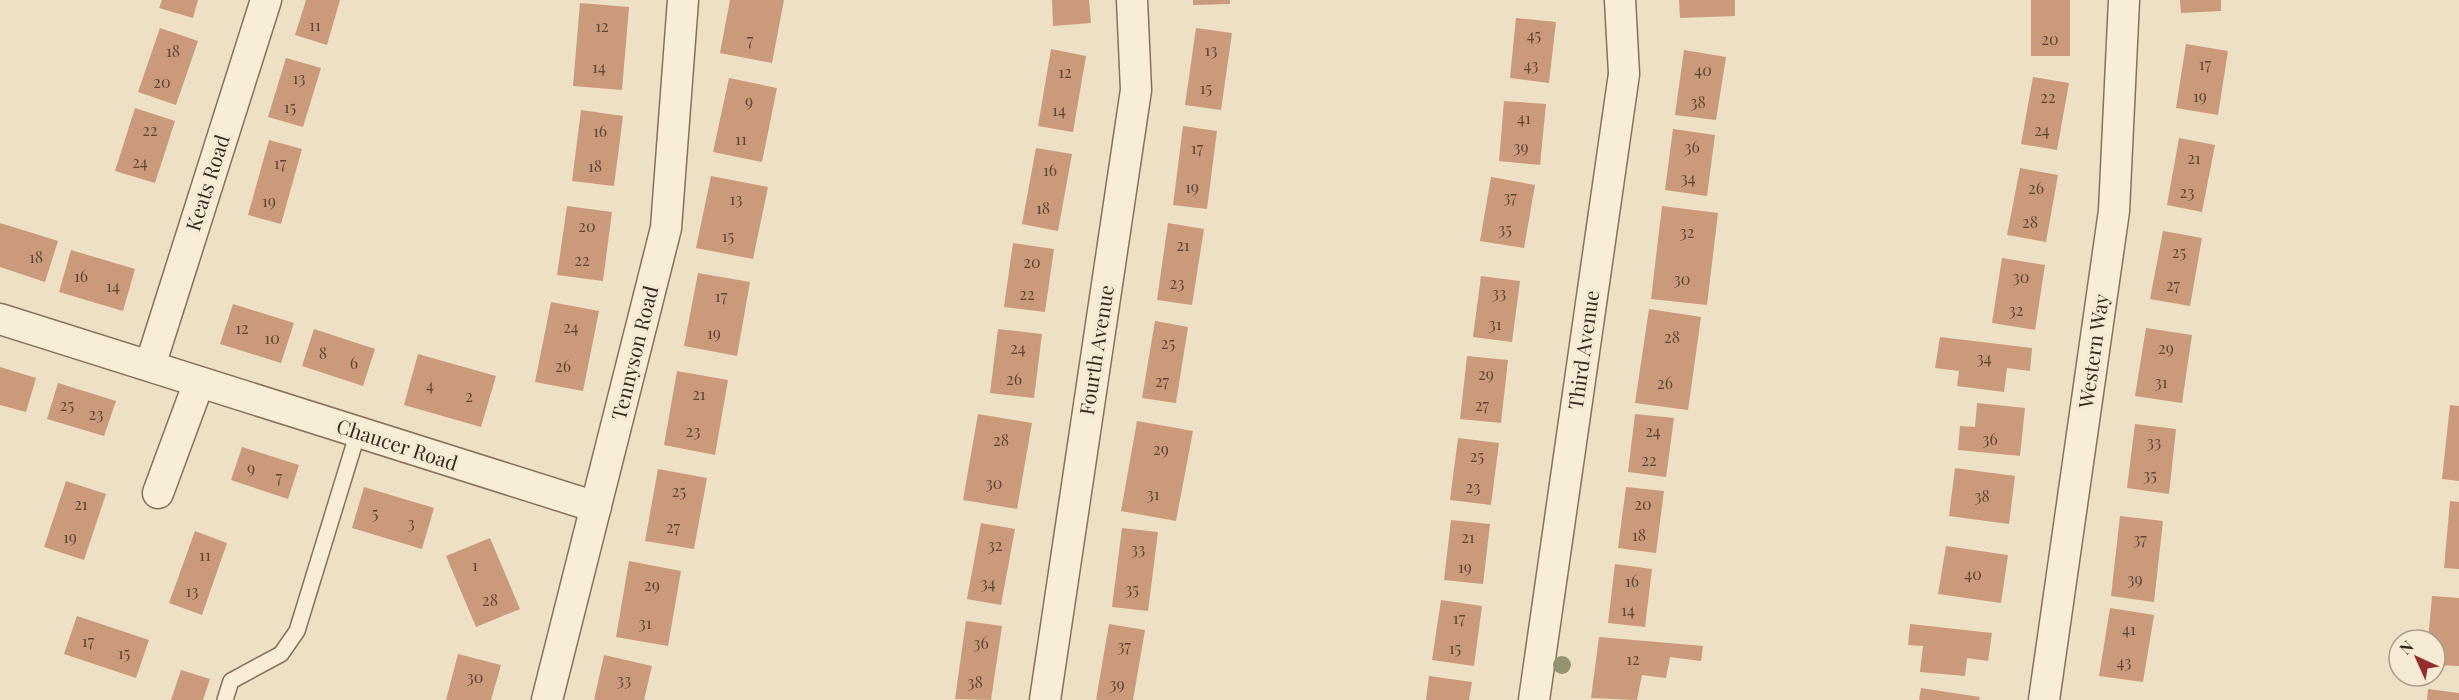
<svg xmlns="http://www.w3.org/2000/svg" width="2459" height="700" font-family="'Playfair Display',serif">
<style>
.building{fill:#cb9a7b}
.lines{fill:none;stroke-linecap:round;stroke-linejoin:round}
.service-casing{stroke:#88715b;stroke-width:18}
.minor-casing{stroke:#88715b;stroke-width:33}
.service{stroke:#f8edd7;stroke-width:15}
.minor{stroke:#f8edd7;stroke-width:30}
.tree{fill:#93936d}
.labels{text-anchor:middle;stroke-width:6;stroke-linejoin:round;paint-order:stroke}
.number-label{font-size:16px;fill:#5d4636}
.street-label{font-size:20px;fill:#382a1f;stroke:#f5ead4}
</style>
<rect width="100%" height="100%" fill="#ede0c4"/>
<path class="building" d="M162 0H198L193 18 159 8Z
M306 0H340L327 45 295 35Z
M730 0H784L772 63 720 53Z
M1052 0H1089L1091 23 1053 26Z
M1193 0H1230V4L1193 5Z
M1679 0H1735V16L1680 18Z
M2031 0H2070V56H2031Z
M2180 0H2221V11L2181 13Z
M580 3 629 7 622 90 573 86Z
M1516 18 1556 22 1549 83 1510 78Z
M160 28 198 41 176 105 138 92Z
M1196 28 1232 33 1221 110 1185 105Z
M2186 44 2228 51 2218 115 2176 108Z
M1051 49 1086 56 1073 132 1038 126Z
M1684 50 1726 57 1716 120 1675 115Z
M286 58 321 68 303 127 268 117Z
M2033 77 2069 83 2057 150 2021 144Z
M729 78 777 88 762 162 713 152Z
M1504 101 1546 104 1540 165 1499 161Z
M135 108 175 121 155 183 115 171Z
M581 110 623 116 614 186 572 181Z
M1183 126 1217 131 1207 209 1173 205Z
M1673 129 1715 135 1707 196 1665 190Z
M2179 138 2215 145 2202 212 2167 205Z
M269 140 302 149 281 224 248 215Z
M1036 148 1072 154 1058 231 1022 224Z
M2020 168 2058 175 2046 242 2007 235Z
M711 176 768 187 753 259 696 248Z
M1491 177 1535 185 1524 248 1480 241Z
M567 206 612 212 603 281 557 275Z
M1662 206 1718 213 1707 305 1651 299Z
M0 223 58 241 45 282 0 267Z
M1168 223 1204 229 1192 305 1157 300Z
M2163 231 2202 238 2190 306 2150 299Z
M1013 243 1054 249 1045 312 1004 307Z
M71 250 135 269 123 311 59 292Z
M2002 258 2045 265 2035 330 1992 323Z
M698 273 750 282 737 356 684 346Z
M1481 276 1520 281 1512 342 1473 337Z
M551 302 599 311 583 391 535 382Z
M233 304 294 323 281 363 220 344Z
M1649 309 1701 317 1688 410 1635 403Z
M1155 321 1188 327 1176 403 1142 398Z
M2146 328 2192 335 2182 403 2135 396Z
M314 329 375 349 363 386 302 366Z
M998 329 1042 334 1034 398 990 393Z
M1940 337 2032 348 2030 371 2007 368 2004 392 1957 386 1959 371 1935 368Z
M418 354 496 376 481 427 404 405Z
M1467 356 1508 360 1501 423 1460 419Z
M0 367 36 378 26 412 0 405Z
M677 371 728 380 715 455 664 445Z
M58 383 116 401 104 436 47 419Z
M1977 403 2025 408 2020 456 1958 450 1960 426 1975 427Z
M2450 405 2459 406V481L2442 479Z
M978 414 1032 423 1017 509 963 500Z
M1635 414 1674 418 1666 477 1628 472Z
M1137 421 1193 431 1176 521 1121 511Z
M2135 424 2176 429 2169 494 2127 488Z
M1458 438 1499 443 1491 505 1450 500Z
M242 447 299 465 288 499 231 480Z
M1955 468 2015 476 2009 524 1949 516Z
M658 469 707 478 694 549 645 541Z
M66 481 106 494 84 560 44 547Z
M364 487 434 508 422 549 352 528Z
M1626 487 1664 491 1656 553 1618 548Z
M2450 501 2459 502V569L2444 568Z
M2120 516 2163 521 2154 602 2111 596Z
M1451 520 1490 524 1483 584 1444 580Z
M981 523 1015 529 1001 605 967 599Z
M1122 528 1158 532 1148 611 1112 607Z
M195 531 227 543 202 615 169 603Z
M490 538 520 609 476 627 446 556Z
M1946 546 2008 555 2001 603 1938 594Z
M629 561 681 571 668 646 616 637Z
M1615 564 1652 569 1645 627 1608 623Z
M2432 596 2459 598V666L2435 665V640H2428Z
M1441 600 1482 606 1474 666 1432 660Z
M2110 608 2154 615 2143 682 2099 676Z
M77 616 149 640 136 678 64 654Z
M966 621 1002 626 991 700 955 699Z
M1109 624 1145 630 1133 700H1096Z
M1910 624 1992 633 1988 661 1967 658 1965 676 1920 672 1923 646 1908 645Z
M1599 637 1703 646 1701 661 1670 657 1666 678 1642 675 1637 700 1591 698Z
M458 654 501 665 491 700H446Z
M604 655 652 666 644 700H594Z
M181 670 210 679 203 700H171Z
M1429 676 1472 682 1469 700H1426Z
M1921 688 1980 697 1979 700H1919Z
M2428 689 2459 693V700H2427Z"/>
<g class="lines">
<g class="service-casing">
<path id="service" d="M225 700 231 681 281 654 297 631 358 432"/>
</g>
<g class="minor-casing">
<path id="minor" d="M0 319 596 507
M150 366 266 0
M158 493 199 382
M547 700 666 228 683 0
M1045 700 1136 90 1132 0
M1534 700 1624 74 1620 0
M2044 700 2114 211 2124 0"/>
</g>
<use href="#service" class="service"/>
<use href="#minor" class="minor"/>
</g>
<circle class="tree" cx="1562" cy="665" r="9"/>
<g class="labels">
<g class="number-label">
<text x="315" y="31">11</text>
<text x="602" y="32">12</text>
<text x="1534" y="41">45</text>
<text x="2050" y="45">20</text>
<text x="750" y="46">7</text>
<text x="1211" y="56">13</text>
<text x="173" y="57">18</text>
<text x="2205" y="70">17</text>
<text x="1531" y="71">43</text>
<text x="599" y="73">14</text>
<text x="1703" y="76">40</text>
<text x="1065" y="78">12</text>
<text x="299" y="84">13</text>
<text x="162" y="88">20</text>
<text x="1206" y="94">15</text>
<text x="2200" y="102">19</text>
<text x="2048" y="103">22</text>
<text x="749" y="107">9</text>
<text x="1698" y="108">38</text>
<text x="290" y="113">15</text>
<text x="1059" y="116">14</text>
<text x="1524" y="124">41</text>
<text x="150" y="136">22</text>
<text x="2042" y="136">24</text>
<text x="600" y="137">16</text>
<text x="741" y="145">11</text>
<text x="1521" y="153">39</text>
<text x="1692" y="153">36</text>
<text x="1197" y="154">17</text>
<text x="2194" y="164">21</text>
<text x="140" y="168">24</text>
<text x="280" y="169">17</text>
<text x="595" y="172">18</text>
<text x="1050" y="176">16</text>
<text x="1688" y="184">34</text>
<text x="1192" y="193">19</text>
<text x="2036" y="194">26</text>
<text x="2187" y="198">23</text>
<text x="1510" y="203">37</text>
<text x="736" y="205">13</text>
<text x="269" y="207">19</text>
<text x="1043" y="214">18</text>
<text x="2030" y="228">28</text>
<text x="587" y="232">20</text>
<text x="1505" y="235">35</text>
<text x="1687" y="238">32</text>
<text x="728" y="242">15</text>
<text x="1183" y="251">21</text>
<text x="2179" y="258">25</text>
<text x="36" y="263">18</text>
<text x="582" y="266">22</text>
<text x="1032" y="268">20</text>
<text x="81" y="282">16</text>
<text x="2021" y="283">30</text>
<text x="1682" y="285">30</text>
<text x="1177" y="289">23</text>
<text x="2173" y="291">27</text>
<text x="113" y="292">14</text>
<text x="1499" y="299">33</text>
<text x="1027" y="300">22</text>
<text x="721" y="302">17</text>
<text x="2016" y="316">32</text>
<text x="1495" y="330">31</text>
<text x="571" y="333">24</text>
<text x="242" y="334">12</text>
<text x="714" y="339">19</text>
<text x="1672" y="343">28</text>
<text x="272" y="344">10</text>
<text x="1168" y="349">25</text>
<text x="1018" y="354">24</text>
<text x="2166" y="354">29</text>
<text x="323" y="359">8</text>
<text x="1984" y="364">34</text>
<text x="354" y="369">6</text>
<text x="563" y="372">26</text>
<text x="1486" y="380">29</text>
<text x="1014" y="385">26</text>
<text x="1162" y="387">27</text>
<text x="2161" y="388">31</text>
<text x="1665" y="389">26</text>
<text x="430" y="391">4</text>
<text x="699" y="400">21</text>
<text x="469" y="402">2</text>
<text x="67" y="411">25</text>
<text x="1482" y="411">27</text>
<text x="96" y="420">23</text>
<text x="693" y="437">23</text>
<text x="1653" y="437">24</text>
<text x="1990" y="445">36</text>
<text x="1001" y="446">28</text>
<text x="2154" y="448">33</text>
<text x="1161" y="455">29</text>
<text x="1477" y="462">25</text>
<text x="1649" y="466">22</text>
<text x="251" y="474">9</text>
<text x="2150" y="481">35</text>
<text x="279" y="483">7</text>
<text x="994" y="489">30</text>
<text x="1473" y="493">23</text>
<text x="679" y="497">25</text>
<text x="1153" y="500">31</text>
<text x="1982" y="502">38</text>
<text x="81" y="510">21</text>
<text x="1643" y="510">20</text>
<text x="375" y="519">5</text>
<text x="411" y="529">3</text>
<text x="673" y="533">27</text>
<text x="1639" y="541">18</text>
<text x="70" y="543">19</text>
<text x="1468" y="543">21</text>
<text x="2140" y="545">37</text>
<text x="995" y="551">32</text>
<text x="1138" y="555">33</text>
<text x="205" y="561">11</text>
<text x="475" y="571">1</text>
<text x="1465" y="573">19</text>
<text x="1973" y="580">40</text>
<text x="2135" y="585">39</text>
<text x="1632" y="587">16</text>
<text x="988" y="589">34</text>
<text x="652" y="591">29</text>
<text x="1132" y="595">35</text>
<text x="192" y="597">13</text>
<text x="490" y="606">28</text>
<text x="1628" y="616">14</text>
<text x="1459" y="624">17</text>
<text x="645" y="629">31</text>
<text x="2129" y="635">41</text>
<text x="88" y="647">17</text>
<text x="981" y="649">36</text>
<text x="1124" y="652">37</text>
<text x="1455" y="654">15</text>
<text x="124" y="659">15</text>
<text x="1633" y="665">12</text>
<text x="2124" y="668">43</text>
<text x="475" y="683">30</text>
<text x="624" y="686">33</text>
<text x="975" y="688">38</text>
<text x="1117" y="690">39</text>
</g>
<g class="street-label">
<text transform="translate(208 183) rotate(-72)" y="7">Keats Road</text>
<text transform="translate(1097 350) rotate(-81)" y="7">Fourth Avenue</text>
<text transform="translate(1584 350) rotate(-82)" y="7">Third Avenue</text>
<text transform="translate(2094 351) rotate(-82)" y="7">Western Way</text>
<text transform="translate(635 353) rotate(-76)" y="7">Tennyson Road</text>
<text transform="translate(397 445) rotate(18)" y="7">Chaucer Road</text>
</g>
</g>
<g transform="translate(2417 658) rotate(315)"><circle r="28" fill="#f5ead4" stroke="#a99d8c" stroke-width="1.5"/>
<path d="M0-4.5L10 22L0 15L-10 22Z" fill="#962c30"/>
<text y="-9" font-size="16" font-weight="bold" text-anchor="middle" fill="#382a1f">N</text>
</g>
</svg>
